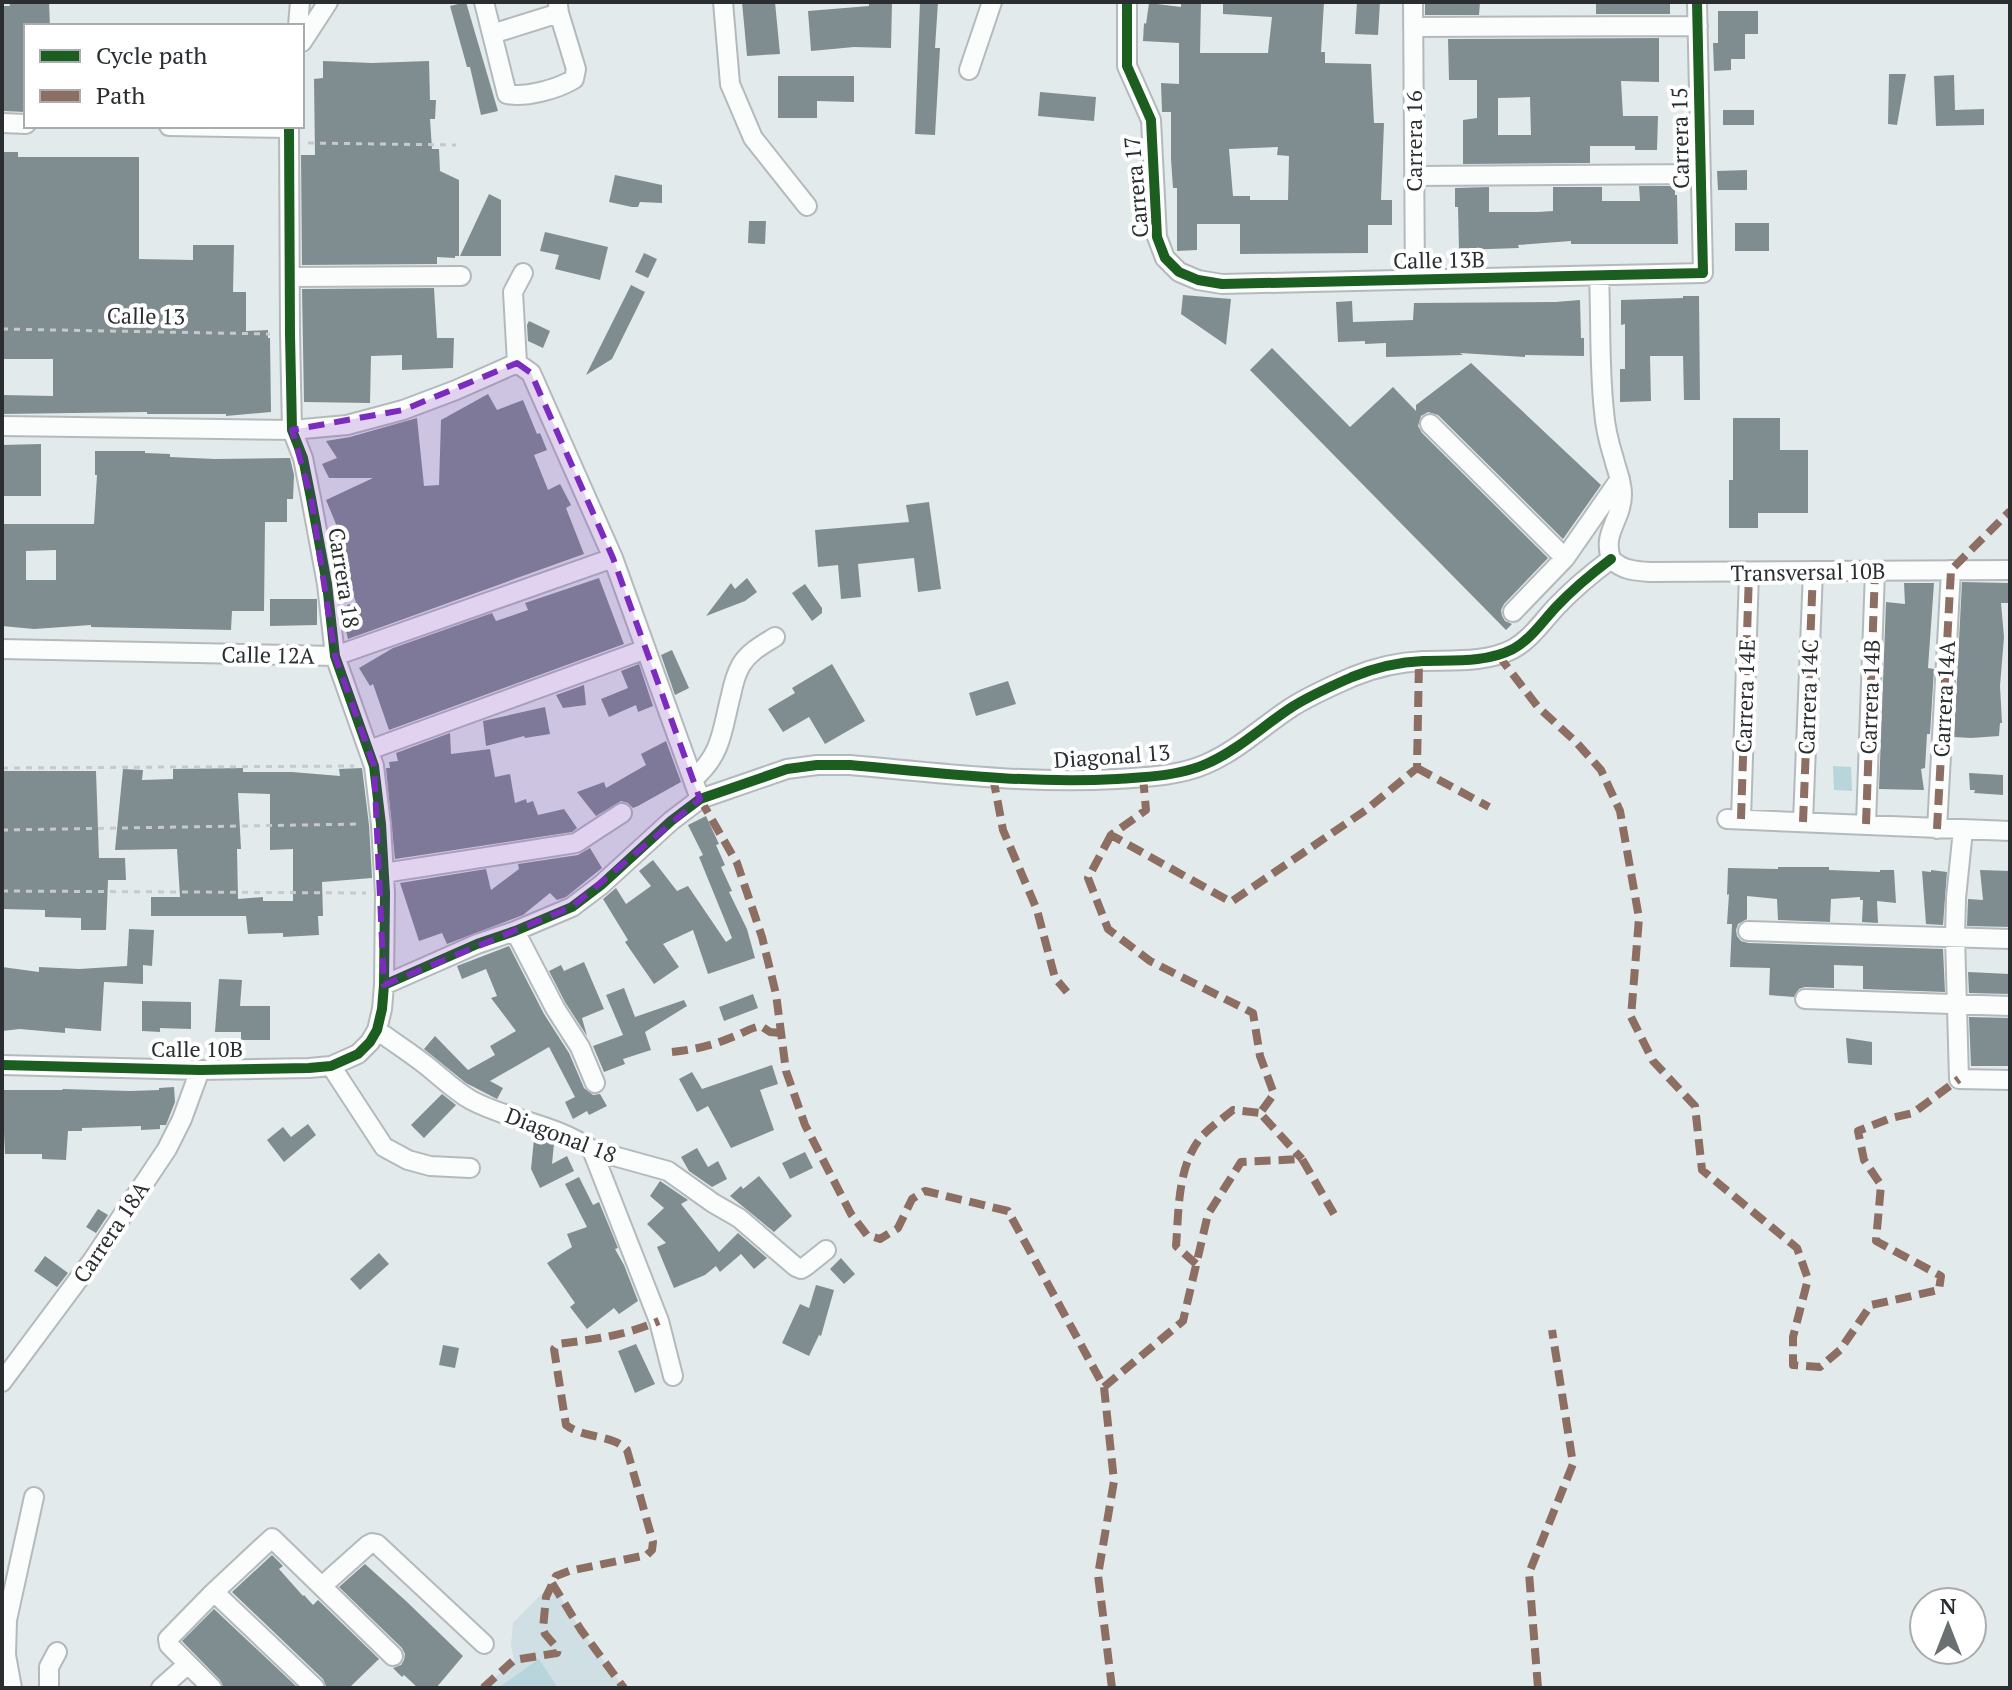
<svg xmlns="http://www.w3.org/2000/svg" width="2012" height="1690" font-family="'PT Serif',serif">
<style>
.built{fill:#cfdfe3}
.green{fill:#b8d5db}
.building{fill:#808d90;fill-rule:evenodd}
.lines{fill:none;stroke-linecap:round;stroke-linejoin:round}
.minor-casing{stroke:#b4babc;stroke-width:22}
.path{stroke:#c7c9ca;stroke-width:3;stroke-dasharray:6 6;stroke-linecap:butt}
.minor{stroke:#fbfcfc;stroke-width:18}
.quiet{stroke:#8d6e63;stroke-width:8;stroke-dasharray:16 8;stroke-linecap:butt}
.cycleway-casing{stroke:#fff;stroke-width:15}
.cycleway{stroke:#1b5e20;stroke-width:10}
.marked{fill:#7b2cbf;fill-opacity:0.2;stroke:#7b2cbf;stroke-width:6;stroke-dasharray:16 10;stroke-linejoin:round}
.labels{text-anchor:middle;stroke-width:8;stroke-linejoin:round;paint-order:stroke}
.street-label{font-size:22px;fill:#2a2e30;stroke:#fff}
</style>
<rect width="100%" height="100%" fill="#e2eaec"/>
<path class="built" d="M552 1583 581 1630 624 1688H484L514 1660 511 1646 513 1623Z"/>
<path class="green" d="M1833 766 1851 767 1852 791 1834 790Z
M539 1659 558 1688H498Z"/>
<path class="building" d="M9 2H49L50 26H26V112L2 111V6H10Z
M466 2 498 111 481 115 470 67H467L450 6Z
M742 2H775L780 54 747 56Z
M869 2H892L891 48 854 47 811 51 808 11 869 6Z
M920 2H938L935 48H940L935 135 915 134Z
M1181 2H1201L1200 53H1268L1272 17 1223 14V2H1324L1321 52H1325V63L1371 64 1374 123H1384L1381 200H1392V225H1368V253L1240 254V224H1197V250L1177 251V188H1173L1171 159V112H1162L1161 83 1179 84V43L1143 41 1144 23 1146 24 1149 3 1181 7ZM1278 147 1277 155 1289 156 1288 200H1250V196H1233L1229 149Z
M1357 2H1380L1378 35 1355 34Z
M1425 2H1480L1479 15H1425Z
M1596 2H1670V14H1596Z
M1718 11H1758V34H1745V59H1731V70L1714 71 1713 43H1718Z
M1659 38V82L1621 81 1623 116H1658L1657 150H1635V146H1590V163L1463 164V120L1477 118V80H1449L1448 39ZM1530 97 1531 135H1498V98Z
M323 61 372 63 429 61 430 100H436L435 119H430L432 149H439L440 171 459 180V256H455V258L437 257V264L302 265 301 155H315L314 79 323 78Z
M1889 74H1906L1897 125 1888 124Z
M1954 75 1955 110 1984 109V125L1936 126 1934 76Z
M778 76H854V102L817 101V118H778Z
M1040 92 1096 97 1094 121 1038 116Z
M1723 110H1754V125H1723Z
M2 152H18V157H139V259L193 260V245H234L233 292H246V331L268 330V338H270L271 412 226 416V414H147V412L2 414V395L53 396V359H2Z
M1747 170V190H1718L1717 171Z
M615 175 662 185V203L640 202 638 207H632L609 202Z
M1639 186H1675V195H1677L1678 244H1571V241L1518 245 1519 248 1459 250 1458 207H1455V188L1489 187V212H1538L1553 211V187H1602V201H1640Z
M489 194 501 200V256H460Z
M749 221H766L765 244 748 243Z
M1735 223H1769V251H1735Z
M545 232 608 247 600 280 555 269 559 255 540 251Z
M644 253 657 259 648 278 635 272Z
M631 285 645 292 612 359 586 375Z
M434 288 437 338H454L453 368 402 370V355L371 356 370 403 304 402 302 289Z
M1183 295 1231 299 1226 345 1181 314Z
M1683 296H1699L1700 400H1684L1683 356H1650L1651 401 1620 402V369H1625V324L1621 325V300L1683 298Z
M1580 300 1581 338H1584V356L1525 355V357L1460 353 1463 355 1386 357V343L1365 344V341L1338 342 1336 302 1352 301 1353 322 1413 320 1414 303 1555 302Z
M529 321 550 331 543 348 528 341 527 325Z
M1272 348 1350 427 1393 387 1416 411V405L1471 363 1601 485 1563 539 1438 415 1428 412 1421 416 1418 426 1422 433 1548 558 1504 604 1501 610 1502 616 1505 621 1512 624 1506 630 1250 370Z
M488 394 497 410 523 400 537 434 540 433 547 450 534 455 548 490 560 484 571 505 566 508 584 554 348 639 344 622 352 620 347 605 356 602 331 539 330 532 338 529 326 500 373 478H329L322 464 337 458 326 441 350 437 417 418 424 486 439 485 441 420Z
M1733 418H1780V450H1808V513H1758V528H1729V480H1733Z
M41 444V496H4L2 478V445Z
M95 451H145V453L170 454V457L215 459 290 458 294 475 293 499H287V522H265L264 611H232L231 630 91 627V625L34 629 2 626V524H94L97 475H95ZM56 550V580H26V551Z
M929 502 941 589 918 592 914 558 858 564 861 597 841 599 838 565 818 567 815 530 909 522 906 505Z
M599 578 624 644 389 730 373 684 370 686 359 668 393 648 492 613 496 621 528 610 525 603Z
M747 578 757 592 745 601 706 616 731 583 735 589Z
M1962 582 2008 583V603H2001L2004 637 2000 686 2002 723H2000L1999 736 1971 738 1954 737Z
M1904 583H1934L1928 668 1934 669 1930 734H1927L1925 768 1921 769 1924 790 1879 789 1886 602 1905 604Z
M805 584 822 608V613L812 621 792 593Z
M270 599H317V625L270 626Z
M672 650 689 688 675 695 661 655Z
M639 664 653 706 638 712 636 705 609 717 601 699 628 688 621 671Z
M832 664 865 721 825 744 809 717 783 732 768 709 795 693 792 688Z
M1008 681 1016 704 976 716 969 693Z
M584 685 586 705 563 708 556 695Z
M545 707 550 734 525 738 524 736 486 746 483 721Z
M450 733 451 754 490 749 495 777 510 774 515 803 526 799 527 803 533 801 538 815 564 809 577 828 572 832 395 859 386 768H390L389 762 398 761 396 753Z
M666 741 681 782 638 806 633 808 628 803 621 801 596 816 577 792 604 782 606 788 646 765 641 754Z
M243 768V772H292L340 776 339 769 362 768 369 825 372 878 322 882 323 916H318L319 935 283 937V933L248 934 246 916H151V897H180L177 849 115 850 123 769 143 770 142 780 173 779V769ZM238 793 270 794V850L293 849V901H263V897L238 899 237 849H241Z
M2 771H96L99 858H125L126 880H108L106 930H81V918L45 917V910L2 909Z
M1969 773 2003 775V795L1974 793 1975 790H1970Z
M706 816 719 844 716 845 725 865 721 867 732 891 729 892 747 929 755 958 708 974 693 930 663 944 679 967 654 984 625 942 628 940 603 899 616 888 626 904 651 886 639 871 653 860 677 891 688 886 726 942 732 938 699 857 703 855 688 825Z
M590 848 602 868 566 897 557 900 550 893 523 915 447 944 442 933 419 941 400 883 486 869 491 890 519 869 518 864 578 855Z
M1778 867H1829V870L1880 872V870H1894L1896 903 1877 901 1878 923 1862 922 1863 900H1860V897L1831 899 1830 922 1778 920 1777 899 1747 896V919L1738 924 1736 930 1737 936 1741 941 1748 943 1943 949 1945 992 1863 989V966L1834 965V988L1805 987 1799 989 1794 997 1769 995 1770 968 1730 967 1732 924H1727L1729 894 1727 895 1728 868 1778 869Z
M1931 870 1947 872 1943 925 1926 924 1922 871 1931 872Z
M1980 870 2010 871V927L1967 926 1968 899 1983 900Z
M129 929 154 930 152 966 143 965V984L104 982 101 1031 65 1028V1033L20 1029 2 1031V967L39 972V967L79 969 127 966Z
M509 946 544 1014 569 1053 584 1088 593 1095 600 1094 607 1106 589 1115 587 1111 573 1119 565 1102 575 1097 549 1047 490 1081 503 1088 497 1099 466 1083 424 1049 435 1036 468 1070 495 1055 490 1046 516 1031 491 998 497 996 486 969 462 979 457 966Z
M584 962 604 1009 582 1018 587 1036 565 1002 549 971 561 965 564 971Z
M1968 972 2010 974V994L1969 993Z
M219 979 242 980 240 1006H270V1040H241V1032H215Z
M624 988 635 1017 684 1000 687 1006 645 1032 651 1050 623 1059 625 1064 604 1072 593 1046 623 1035 606 995Z
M753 994 758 1008 724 1021 719 1007Z
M142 1001 191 1002V1029L160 1028V1032L142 1031Z
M1969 1017 2010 1018V1066H1971Z
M1846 1038 1872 1042V1065L1848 1063Z
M772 1065 778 1084 760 1090 774 1130 731 1148 708 1106 697 1112 679 1079 692 1072 702 1089Z
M174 1087 175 1102 166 1125H160V1129L141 1130V1126L82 1128V1131H68L66 1160 42 1159V1154H5L2 1090H62L63 1089 130 1091 159 1090V1088Z
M442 1094 456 1105 424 1138 411 1125Z
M308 1124 316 1135 284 1162 267 1140 283 1127 291 1137Z
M534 1139 554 1143 552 1164 567 1156 574 1171 540 1188 531 1169Z
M697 1148 708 1167 718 1161 727 1179 712 1187 689 1171 681 1157Z
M805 1152 813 1168 790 1179 782 1163Z
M759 1176 792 1216 774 1232 730 1196 741 1186 743 1189Z
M579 1177 593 1205 599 1202 618 1248 615 1249 624 1265 638 1301 619 1314 614 1308 587 1329 570 1307 575 1303 547 1263 572 1247 567 1234 587 1227 565 1184Z
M660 1181 688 1200 681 1204 719 1252 738 1233 767 1258 754 1269 741 1254 720 1272 716 1266 705 1275 674 1288 657 1247 666 1243 647 1224 664 1208 650 1196Z
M98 1209 108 1215 96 1233 86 1227Z
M379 1253 389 1264 360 1290 350 1279Z
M45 1256 68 1273 57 1287 34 1271Z
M841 1258 855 1274 844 1284 830 1269Z
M816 1285 834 1290 821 1336 819 1335 809 1356 782 1343 800 1304 809 1308Z
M636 1344 655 1384 635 1393 618 1351Z
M443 1345 459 1348 455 1368 439 1365Z
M272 1555 283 1566 279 1569 303 1596 304 1595 313 1605 318 1600 379 1659 349 1688H327L323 1679 232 1592Z
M365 1564 406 1601 463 1656 436 1688H418L404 1675 402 1677 393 1668 401 1665 404 1660 405 1654 402 1648 339 1587Z
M214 1609 298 1688H224L220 1680 182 1641Z"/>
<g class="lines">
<g class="minor-casing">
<path id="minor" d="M484 2 492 34 559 13 558 5
M723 2 730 84 753 138 807 206
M1127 2V66L1151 120 1157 237 1165 258 1179 272 1198 280 1222 284 1703 273 1697 2
M1413 2 1415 280
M298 26 300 2
M1413 27 1698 26
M492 34 507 94C525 98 558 89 574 79L576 69 559 13
M302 42 328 2
M969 70 992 2
M2 123 26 124
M169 126 289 128
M1414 176 1701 174
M1599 276C1601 320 1599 366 1604 411 1605 427 1609 443 1614 459 1617 471 1622 482 1622 494 1622 520 1602 532 1611 559
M290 277 461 276
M517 363 531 373 613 558 700 799
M517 363 513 292 523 273
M1430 424 1565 558
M2 426 292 430 347 425 403 410 456 390 517 363
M1611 559C1622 570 1634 571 1650 572L2010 570
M1513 612 1565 558 1620 479
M2 649 335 656 613 558
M369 750 646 649
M693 779C722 755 722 730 731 695 733 685 736 674 741 665 749 652 762 645 775 637
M1727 819 2010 831
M1741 819 1749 573
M1803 822 1813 571
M1866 824 1875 571
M1937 829 1951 570
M1963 830 1956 898 1955 936 1959 1079 2010 1080
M384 873 576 843 622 813
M515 931 555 1008 580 1047 595 1083
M1748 931 2010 939
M384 985 477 944 515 931 572 907 601 885 671 821 700 799 787 769 817 765H850C938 773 1027 784 1117 779 1146 777 1179 776 1206 764 1237 751 1264 725 1292 707 1311 695 1332 686 1352 677 1374 668 1399 662 1423 661 1452 660 1486 663 1513 649 1531 639 1542 622 1556 607 1573 589 1591 574 1611 559
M1805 999 2010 1006
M377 1030C393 1042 411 1053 427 1066 442 1078 455 1091 471 1100 510 1121 556 1124 592 1150L668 1171 713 1203 739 1218 796 1267 801 1269 806 1266 826 1250
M2 1065 200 1070 309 1068 331 1066 358 1054 370 1042 377 1030 382 1009 384 985 385 893 381 824 374 766 335 656 327 584 311 498 303 458 292 430 290 334 289 126
M331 1066 384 1147 408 1160 430 1166 470 1168
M592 1150 659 1321 673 1376
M2 1382 92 1261 167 1149 182 1119 200 1070
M322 1586 368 1545 372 1543 377 1544 484 1644
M214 1592 315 1688
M12 1688 6 1655 7 1620 34 1497
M49 1688V1667L57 1652
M161 1688 188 1664
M212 1688 169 1645 168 1639 214 1592 272 1538 393 1656"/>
</g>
<path class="path" d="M308 143 456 145
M2 329 270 334
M2 768 354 766
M2 830 362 824
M2 891 366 893"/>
<use href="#minor" class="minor"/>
<path class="quiet" d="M1498 655 1538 707 1576 742 1601 770 1620 811 1639 918 1631 1017 1653 1061 1695 1106 1702 1170 1797 1248 1808 1279 1793 1337V1365L1820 1367 1840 1350 1871 1305 1939 1290 1941 1276 1876 1241 1881 1185 1864 1160 1858 1131 1891 1118 1913 1113 1959 1079
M1417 768 1489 807
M993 777 1003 830 1037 910 1055 978 1067 992
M1143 777 1146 810 1111 835 1231 902 1366 810 1417 768 1419 661
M700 799 737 863 762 937 776 994 786 1071 805 1125 851 1214 867 1235 880 1239 898 1228 912 1199 925 1191 1008 1211 1104 1387 1114 1481 1098 1575 1112 1688
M1741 819 1749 573
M1803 822 1813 571
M1866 824 1875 571
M1937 829 1951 570 2010 511
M1111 835 1088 878 1108 929 1150 961 1253 1013 1260 1056 1274 1094 1260 1113 1302 1159
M672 1052C692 1050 711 1046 730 1038 741 1034 750 1028 761 1026L770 1032 782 1033
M1196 1264 1176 1246C1179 1210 1177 1164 1203 1135 1212 1126 1223 1118 1233 1110L1260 1113
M1104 1387 1183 1321 1208 1214 1241 1162 1302 1159 1334 1214
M552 1583 581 1630 624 1688
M483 1688 514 1660 557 1653 558 1649 545 1634 543 1629 546 1597 556 1576 569 1571 647 1555 652 1550 653 1542 627 1450C613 1434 584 1439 566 1425L554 1349 558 1344C596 1339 623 1336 659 1321
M1538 1688 1529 1573 1573 1464 1552 1330"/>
<g class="cycleway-casing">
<path id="cycleway" d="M1127 2V66L1151 120 1157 237 1165 258 1179 272 1198 280 1222 284 1703 273 1697 2
M384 985 477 944 515 931 572 907 601 885 671 821 700 799 787 769 817 765H850C938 773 1027 784 1117 779 1146 777 1179 776 1206 764 1237 751 1264 725 1292 707 1311 695 1332 686 1352 677 1374 668 1399 662 1423 661 1452 660 1486 663 1513 649 1531 639 1542 622 1556 607 1573 589 1591 574 1611 559
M2 1065 200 1070 309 1068 331 1066 358 1054 370 1042 377 1030 382 1009 384 985 385 893 381 824 374 766 335 656 327 584 311 498 303 458 292 430 290 334 289 126"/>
</g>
<use href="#cycleway" class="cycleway"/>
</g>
<path class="marked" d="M517 363 531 373 613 558 700 799 572 907 384 985 374 766 335 656 311 498 292 430 403 410Z"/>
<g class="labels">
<g class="street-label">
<text transform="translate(1680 138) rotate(-91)" y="8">Carrera 15</text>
<text transform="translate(1414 141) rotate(-90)" y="8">Carrera 16</text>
<text transform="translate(1136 187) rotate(-95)" y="8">Carrera 17</text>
<text transform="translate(1439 260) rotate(-1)" y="8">Calle 13B</text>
<text transform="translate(146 316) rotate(1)" y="8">Calle 13</text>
<text transform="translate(1808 572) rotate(-1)" y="8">Transversal 10B</text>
<text transform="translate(344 578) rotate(81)" y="8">Carrera 18</text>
<text transform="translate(268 655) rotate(1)" y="8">Calle 12A</text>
<text transform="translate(1745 696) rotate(-88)" y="8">Carrera 14E</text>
<text transform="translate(1808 697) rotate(-88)" y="8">Carrera 14C</text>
<text transform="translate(1870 697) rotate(-88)" y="8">Carrera 14B</text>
<text transform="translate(1944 699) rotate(-87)" y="8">Carrera 14A</text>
<text transform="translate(1112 756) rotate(-4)" y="8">Diagonal 13</text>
<text x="197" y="1057">Calle 10B</text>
<text transform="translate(561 1135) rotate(21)" y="8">Diagonal 18</text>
<text transform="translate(111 1232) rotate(-56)" y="8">Carrera 18A</text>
</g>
</g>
<rect width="2012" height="1690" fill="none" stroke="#2a2e30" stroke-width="8"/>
<rect x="24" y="24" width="280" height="104" fill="#ffffff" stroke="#aaabac" stroke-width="2"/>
<rect x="40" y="50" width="40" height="12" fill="#1b5e20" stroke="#aaabac" stroke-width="2"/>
<text x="96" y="64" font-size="24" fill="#2a2e30">Cycle path</text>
<rect x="40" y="90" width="40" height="12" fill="#8d6e63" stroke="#aaabac" stroke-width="2"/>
<text x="96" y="104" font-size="24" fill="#2a2e30">Path</text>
<g transform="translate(1948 1626)"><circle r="38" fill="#ffffff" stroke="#aaabac" stroke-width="2"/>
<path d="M0-6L14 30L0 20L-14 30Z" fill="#6a7072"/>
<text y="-12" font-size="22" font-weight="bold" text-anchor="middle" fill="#2a2e30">N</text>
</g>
</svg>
